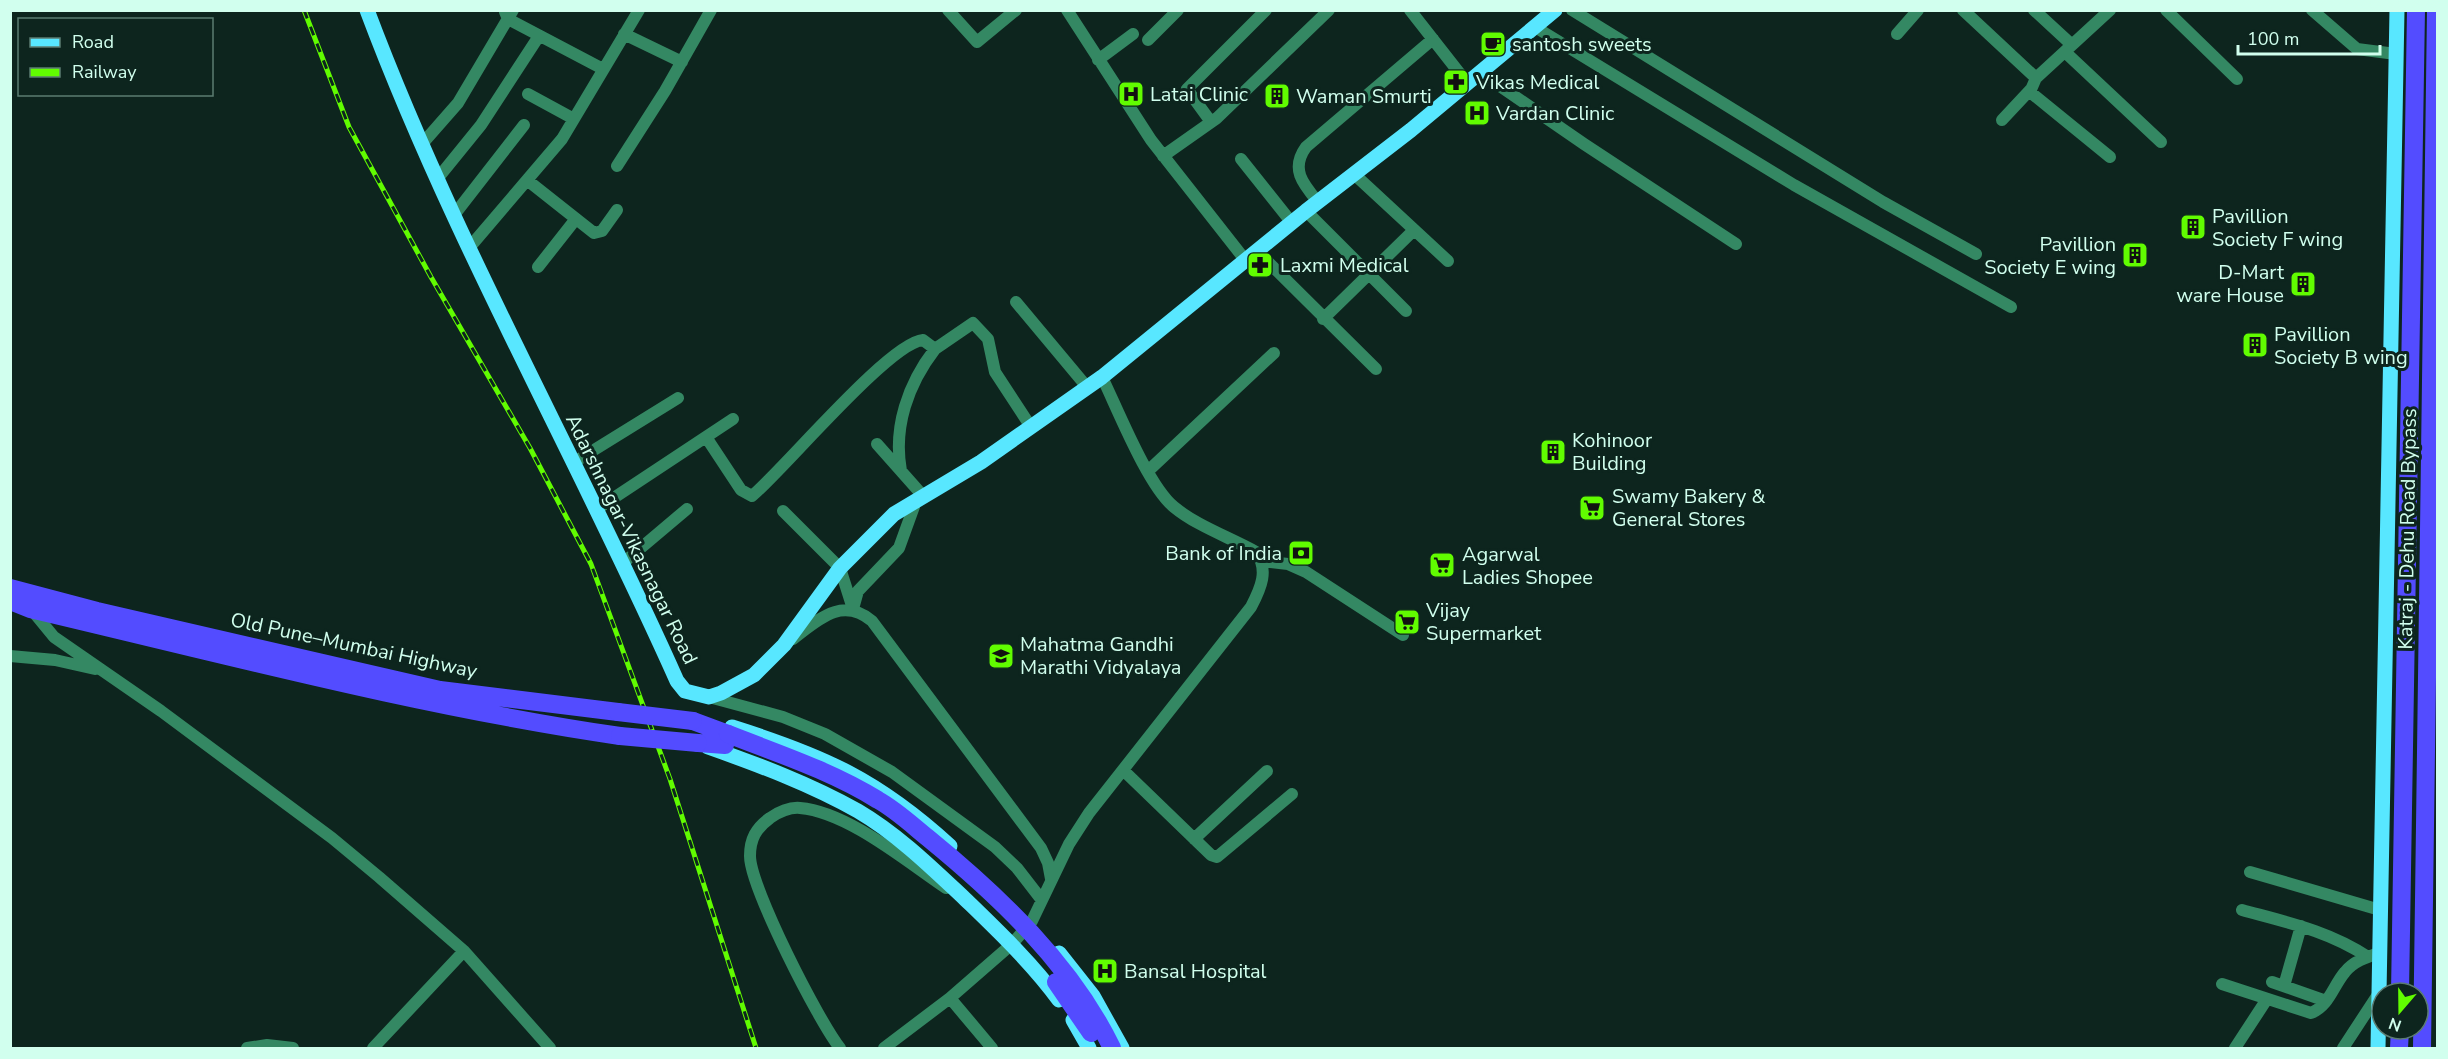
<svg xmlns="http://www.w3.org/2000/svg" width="2448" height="1059" font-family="'Nunito Sans',sans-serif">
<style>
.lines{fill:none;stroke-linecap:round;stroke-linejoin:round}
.minor{stroke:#348863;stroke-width:12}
.major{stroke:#58e7ff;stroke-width:15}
.highway{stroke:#534cff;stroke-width:18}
.rail-casing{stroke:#61fc00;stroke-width:5}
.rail{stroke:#0d251e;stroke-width:3;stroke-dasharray:9;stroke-linecap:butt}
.highway-bridge{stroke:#534cff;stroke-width:18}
.labels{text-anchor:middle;stroke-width:6;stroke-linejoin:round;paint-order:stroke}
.poi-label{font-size:20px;fill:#d1ffee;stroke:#0d251e;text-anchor:start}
.street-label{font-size:20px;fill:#d1ffee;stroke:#0d251e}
</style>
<rect width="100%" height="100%" fill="#0d251e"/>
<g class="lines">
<path class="minor" d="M948 10 977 42 1016 10
M1067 10 1151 140 1246 261
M1410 10 1468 84
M1572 10 1883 202 1976 254
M1963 10 2036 78
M2034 10 2072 45
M2110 10 2036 78 2030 92 2110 157
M2166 10 2237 79
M2312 10 2357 49 2396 54
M505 12 508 19 603 69
M1535 27 1794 185 2011 307
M624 34 682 62
M1897 34 1918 10
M1148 40 1178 10
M2065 52 2161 142
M1098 60 1133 34
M1481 73 1584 144 1736 244
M528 94 574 119
M2002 120 2031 89
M1211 122 1187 89 1266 10
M422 144 458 103 513 10
M1163 156 1217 118 1329 10
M1241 159 1292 223
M617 166 665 91 711 10
M1354 174 1448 261
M438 178 481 125 539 36
M527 180 594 233 602 231 617 210
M1318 202C1303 184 1290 169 1306 147L1433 39
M1306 211 1406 311
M454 215 524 125
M469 248 562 139 639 10
M1257 251 1376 369
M538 267 575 220
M1016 302 1087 387
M1323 319 1413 231
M706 437 741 490 752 496C785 468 889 343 923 340L935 349 973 323 988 339 995 372 1031 427
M877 444 924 497
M573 463 678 398
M901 471C893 427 908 384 935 349
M1148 471 1274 353
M597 509 733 419
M783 511 840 568 853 609
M1262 561 1288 564 1306 572 1403 635
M623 563 687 509
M31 609 54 637 161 711 332 838 379 877 464 951 550 1048
M853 609 858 591 899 548 916 501
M793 639C818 620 842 596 872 621L1041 848 1048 863 1051 879
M10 656 55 660 95 669
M709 697 783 717 825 734 892 772 995 847 1017 868 1041 899
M1123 770 1211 855 1217 857 1292 794
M1194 839 1267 771
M2250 872 2380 910
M2242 910C2286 922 2329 931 2368 957
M2272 982 2326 1001
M2222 984 2311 1013C2329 1006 2333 986 2345 972 2354 961 2367 957 2379 953
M2284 986 2301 926
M950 998 992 1048
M247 1048 267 1045 293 1048
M373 1048 464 951
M840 1048C819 1022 750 887 750 856 750 839 756 828 770 818 778 812 790 807 800 808 848 812 907 862 946 888
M884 1048 950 998 1012 944 1032 921 1069 844 1089 813 1251 607C1261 588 1269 570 1256 552 1229 537 1197 526 1174 507 1148 486 1118 410 1102 377
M2235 1048 2267 999
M2343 1048 2379 993"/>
<path class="major" d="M367 10C454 242 577 456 677 681L685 691 709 697 721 693 754 675 784 645 840 568 894 514 981 462 1102 377 1306 211 1411 130 1555 10
M732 727C824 756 878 780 950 846
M708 747C759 765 810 784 858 811 897 834 930 866 963 897 997 930 1031 962 1059 1000
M1059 953 1093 996 1122 1048
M1073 1020 1089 1048
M2378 1048 2397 10"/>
<path class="highway" d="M10 588 97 611 440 690 618 712
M10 601 30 609C226 655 421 707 620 736
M693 721 728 734
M698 743 725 745
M2400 993 2416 10
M2399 1048 2400 1029
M2422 1048 2436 10"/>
<g class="rail-casing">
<path id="rail" d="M304 10 349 127 431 277 530 448 591 564 670 779 756 1048"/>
</g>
<use href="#rail" class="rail"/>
<path class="highway-bridge" d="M618 712 693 721
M728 734C779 754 831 771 878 800 896 810 912 825 928 838 999 896 1072 965 1112 1048
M620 736 698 743
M1056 982 1091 1033"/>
</g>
<defs>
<g id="cafe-square" transform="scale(1.35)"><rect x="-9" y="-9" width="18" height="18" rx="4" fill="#61fc00" stroke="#0d251e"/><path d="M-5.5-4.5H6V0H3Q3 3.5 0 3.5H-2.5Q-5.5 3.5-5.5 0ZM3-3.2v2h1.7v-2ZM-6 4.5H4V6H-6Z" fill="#111"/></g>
<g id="pharmacy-square" transform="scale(1.35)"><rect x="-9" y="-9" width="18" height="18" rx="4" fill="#61fc00" stroke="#0d251e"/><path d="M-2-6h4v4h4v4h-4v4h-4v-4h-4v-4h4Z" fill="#111"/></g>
<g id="hospital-square" transform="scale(1.35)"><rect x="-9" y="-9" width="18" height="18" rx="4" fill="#61fc00" stroke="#0d251e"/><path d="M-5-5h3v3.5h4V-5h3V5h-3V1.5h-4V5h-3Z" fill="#111"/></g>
<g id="building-square" transform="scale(1.35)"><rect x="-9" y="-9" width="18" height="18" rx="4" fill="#61fc00" stroke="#0d251e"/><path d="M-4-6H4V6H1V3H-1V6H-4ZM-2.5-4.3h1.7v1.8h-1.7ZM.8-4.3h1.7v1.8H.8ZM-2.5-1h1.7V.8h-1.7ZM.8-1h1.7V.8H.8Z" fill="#111"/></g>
<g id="supermarket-square" transform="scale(1.35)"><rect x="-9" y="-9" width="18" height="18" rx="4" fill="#61fc00" stroke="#0d251e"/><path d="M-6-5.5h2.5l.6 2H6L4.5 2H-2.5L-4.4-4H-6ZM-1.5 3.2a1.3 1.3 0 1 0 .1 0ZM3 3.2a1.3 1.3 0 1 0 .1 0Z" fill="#111"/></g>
<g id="bank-square" transform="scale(1.35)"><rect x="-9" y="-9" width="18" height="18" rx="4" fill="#61fc00" stroke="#0d251e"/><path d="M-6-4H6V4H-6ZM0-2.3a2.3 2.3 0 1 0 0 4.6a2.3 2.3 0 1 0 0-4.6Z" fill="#111"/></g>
<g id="school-square" transform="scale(1.35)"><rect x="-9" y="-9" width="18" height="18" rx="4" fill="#61fc00" stroke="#0d251e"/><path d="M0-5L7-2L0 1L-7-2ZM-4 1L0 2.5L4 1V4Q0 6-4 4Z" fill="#111"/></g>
</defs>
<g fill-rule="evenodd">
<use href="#cafe-square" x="1493" y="44"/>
<use href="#pharmacy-square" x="1456" y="82"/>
<use href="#hospital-square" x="1131" y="94"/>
<use href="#building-square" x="1277" y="96"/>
<use href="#hospital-square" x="1477" y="113"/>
<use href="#building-square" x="2193" y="227"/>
<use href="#building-square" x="2135" y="255"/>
<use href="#pharmacy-square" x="1260" y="265"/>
<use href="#building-square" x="2303" y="284"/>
<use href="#building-square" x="2255" y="345"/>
<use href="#building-square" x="1553" y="452"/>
<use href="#supermarket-square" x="1592" y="508"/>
<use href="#bank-square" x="1301" y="553"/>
<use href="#supermarket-square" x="1442" y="565"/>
<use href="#supermarket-square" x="1407" y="622"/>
<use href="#school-square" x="1001" y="656"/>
<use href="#hospital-square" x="1105" y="971"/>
</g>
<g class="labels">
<g class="poi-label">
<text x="1512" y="51">santosh sweets</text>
<text x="1476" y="89">Vikas Medical</text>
<text x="1150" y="101">Latai Clinic</text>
<text x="1296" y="103">Waman Smurti</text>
<text x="1496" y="120">Vardan Clinic</text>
<text x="2212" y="223">Pavillion<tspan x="2212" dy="23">Society F wing</tspan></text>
<text x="2116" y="251" text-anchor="end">Pavillion<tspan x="2116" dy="23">Society E wing</tspan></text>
<text x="1280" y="272">Laxmi Medical</text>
<text x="2284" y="279" text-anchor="end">D-Mart<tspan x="2284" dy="23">ware House</tspan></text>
<text x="2274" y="341">Pavillion<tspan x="2274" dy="23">Society B wing</tspan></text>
<text x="1572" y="447">Kohinoor<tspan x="1572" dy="23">Building</tspan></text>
<text x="1612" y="503">Swamy Bakery &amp;<tspan x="1612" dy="23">General Stores</tspan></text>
<text x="1282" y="560" text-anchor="end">Bank of India</text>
<text x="1462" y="561">Agarwal<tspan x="1462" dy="23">Ladies Shopee</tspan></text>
<text x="1426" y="617">Vijay<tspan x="1426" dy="23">Supermarket</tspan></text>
<text x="1020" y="651">Mahatma Gandhi<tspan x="1020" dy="23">Marathi Vidyalaya</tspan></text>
<text x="1124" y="978">Bansal Hospital</text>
</g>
<g class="street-label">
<text transform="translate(2407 529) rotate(-89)" y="7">Katraj - Dehu Road Bypass</text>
<text transform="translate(632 539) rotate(64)" y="7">Adarshnagar-Vikasnagar Road</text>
<text transform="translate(354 645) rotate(12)" y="7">Old Pune–Mumbai Highway</text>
</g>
</g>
<rect width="2448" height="1059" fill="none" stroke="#d1ffee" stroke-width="24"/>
<rect x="18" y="18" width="195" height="78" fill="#0d251e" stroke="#5b7c71" stroke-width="1.5"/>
<rect x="30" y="38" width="30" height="9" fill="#58e7ff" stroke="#5b7c71" stroke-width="1.5"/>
<text x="72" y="48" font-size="18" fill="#d1ffee">Road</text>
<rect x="30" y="68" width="30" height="9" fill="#61fc00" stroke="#5b7c71" stroke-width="1.5"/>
<text x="72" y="78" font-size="18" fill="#d1ffee">Railway</text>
<g transform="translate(2400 1011) rotate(200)"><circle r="28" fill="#0d251e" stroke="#5b7c71" stroke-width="1.5"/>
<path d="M0-4.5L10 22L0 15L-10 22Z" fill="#61fc00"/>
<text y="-9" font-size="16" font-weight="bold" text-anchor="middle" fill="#d1ffee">N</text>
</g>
<path d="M2238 45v9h142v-9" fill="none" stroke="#d1ffee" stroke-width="3"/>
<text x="2247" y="45" font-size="18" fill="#d1ffee" stroke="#0d251e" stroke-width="4.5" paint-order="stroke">100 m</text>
</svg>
